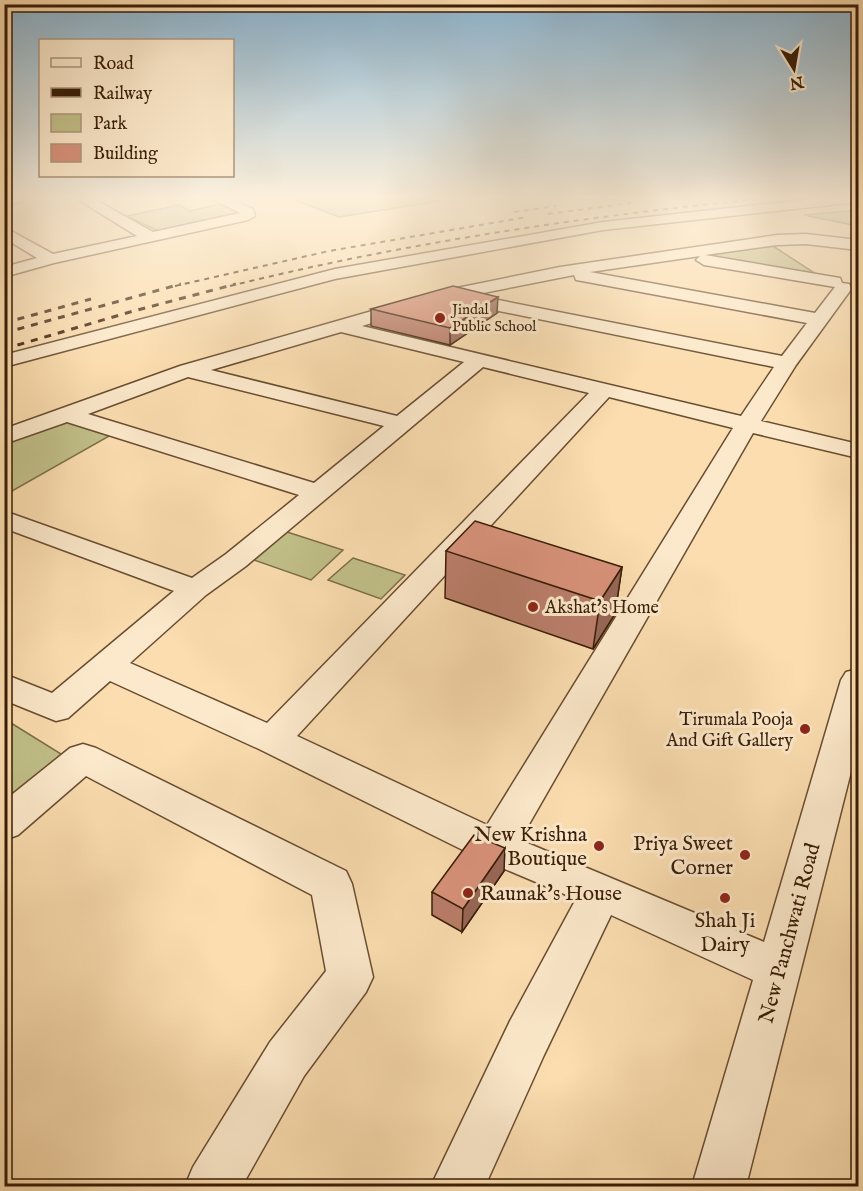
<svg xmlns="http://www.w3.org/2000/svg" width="863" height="1191" font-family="'IM FELL English',serif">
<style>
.green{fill:#c1c089;stroke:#7c6e48;stroke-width:1.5}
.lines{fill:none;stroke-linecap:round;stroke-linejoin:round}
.minor-casing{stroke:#694d31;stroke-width:3}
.minor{fill:#fce9cb;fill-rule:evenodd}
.rail-far1{stroke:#381d07;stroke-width:2;stroke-dasharray:5 5;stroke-linecap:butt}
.rail{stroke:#381d07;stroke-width:3;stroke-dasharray:7 7;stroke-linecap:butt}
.wall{fill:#bb7e6b;stroke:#381d07;stroke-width:1.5}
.shaded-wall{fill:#986757;stroke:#381d07;stroke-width:1.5}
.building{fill:#d9937c;stroke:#381d07;stroke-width:1.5}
.poi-dot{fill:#8f2418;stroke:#fce9cb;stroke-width:2}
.labels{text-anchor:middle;stroke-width:6;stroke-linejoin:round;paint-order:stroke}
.far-poi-label{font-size:15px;fill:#381d07;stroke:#fce9cb;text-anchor:start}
.poi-label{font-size:18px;fill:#381d07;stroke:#fce9cb;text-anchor:start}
.near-poi-label{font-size:21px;fill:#381d07;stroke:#fce9cb;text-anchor:end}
.near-street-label{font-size:21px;fill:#381d07;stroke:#fce9cb}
</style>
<rect width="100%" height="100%" fill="#fbddaf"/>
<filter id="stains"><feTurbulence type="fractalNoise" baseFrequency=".00333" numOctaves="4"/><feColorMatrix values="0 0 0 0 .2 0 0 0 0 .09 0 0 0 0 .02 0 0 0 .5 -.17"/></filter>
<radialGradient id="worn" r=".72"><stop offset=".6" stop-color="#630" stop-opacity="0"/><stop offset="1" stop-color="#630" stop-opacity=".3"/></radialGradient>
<path class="green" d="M292 199H426L440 201 339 217Z
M220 204 243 214 160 232 127 216 179 205 190 211Z
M858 210V226L804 215Z
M773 246 819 276 689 256Z
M66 420 111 435 5 495V444Z
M284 531 343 550 311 580 251 559Z
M353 558 405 575 381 599 328 580Z
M11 723 74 762 5 816V727Z"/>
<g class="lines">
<g class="minor-casing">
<path id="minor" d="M4 199H24L22 202 4 205Z
M77 199H94L153 232 240 213 213 199H231L253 209 255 216 248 220 54 263 4 277V267L37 258 4 238V227L53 254 137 236Z
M812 199H856L849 203 603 230 335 279 4 367V355L335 269 603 222Z
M806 234 858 240V250L806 244 777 245 705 255 834 277 840 278 842 283 849 284 852 288 796 365 761 421 858 444V458L753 433 520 840 764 942 841 680 846 672 858 669V744L746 1186H692L753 980 611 915 544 1055 485 1186H431L510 1021 576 899 481 859 259 749 110 681 68 718 56 721 4 700V674L52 693 174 591 4 528V511L192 578 226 554 299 495 67 422 4 444V429L180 366 442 291 560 267 777 235ZM700 256 696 260 704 265 835 287 815 313 590 272ZM574 275 576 280 582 281 807 323 782 356 473 295ZM452 299 460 303 774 367 741 416 362 326ZM341 332 464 362 397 416 211 370ZM483 367 589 393 267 723 130 663 206 595 246 566ZM188 377 384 426 314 483 88 414ZM609 397 733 428 487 825 297 736Z
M83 744 96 748 346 871 352 884 373 977 366 992 304 1076 242 1186H185L193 1167 270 1042 326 971 312 895 86 776 18 835 4 840V801L70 748Z"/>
</g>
<use href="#minor" class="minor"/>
<path class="rail-far1" d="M514 212 556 206
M548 214 631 203
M175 286 329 251 527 217
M230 286C404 243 580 217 758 199"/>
<path class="rail" d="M4 323 91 299
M4 333 181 284
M4 349 130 312 236 284"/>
</g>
<path class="wall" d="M371 309 497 313 450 345 371 326Z
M446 551 622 567 615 614 593 649 445 598Z
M504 871 462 932 432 915V892Z"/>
<path class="shaded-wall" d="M498 297 497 313 450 345V328Z
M622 567 615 614 593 649 600 601Z
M505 848 504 871 462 932 463 909Z"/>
<path class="building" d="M453 286 498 297 450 328 371 309Z
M475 521 622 567 600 601 446 551Z
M474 835 505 848 463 909 432 892Z"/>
<linearGradient id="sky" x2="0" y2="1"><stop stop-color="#8bb6d3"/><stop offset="0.54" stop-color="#fdf0db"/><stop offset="1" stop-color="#fdf0db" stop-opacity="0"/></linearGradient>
<rect width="863" height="366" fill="url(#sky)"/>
<g class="poi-dot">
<circle cx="440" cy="318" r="6"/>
<circle cx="533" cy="607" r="6"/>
<circle cx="805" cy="729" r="6"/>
<circle cx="599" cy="846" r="6"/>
<circle cx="745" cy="855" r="6"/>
<circle cx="468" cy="893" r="6"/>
<circle cx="725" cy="898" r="6"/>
</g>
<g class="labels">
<g class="far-poi-label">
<text x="452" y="314">Jindal<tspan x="452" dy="17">Public School</tspan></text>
</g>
<g class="poi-label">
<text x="545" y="613">Akshat's Home</text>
<text x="793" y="725" text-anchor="end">Tirumala Pooja<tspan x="793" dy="21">And Gift Gallery</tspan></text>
</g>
<g class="near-poi-label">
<text x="587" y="841">New Krishna<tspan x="587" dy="24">Boutique</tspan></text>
<text x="733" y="850">Priya Sweet<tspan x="733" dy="24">Corner</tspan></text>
<text x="480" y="900" text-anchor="start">Raunak's House</text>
<text x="725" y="927" text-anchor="middle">Shah Ji<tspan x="725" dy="24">Dairy</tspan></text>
</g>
<g class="near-street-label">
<text transform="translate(789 933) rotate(-75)" y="7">New Panchwati Road</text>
</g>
</g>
<rect width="863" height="1191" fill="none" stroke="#fbddaf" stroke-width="24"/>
<rect x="6" y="6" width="851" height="1179" fill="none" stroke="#381d07" stroke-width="3"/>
<rect x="12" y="12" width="839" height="1167" fill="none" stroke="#381d07" stroke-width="1.5"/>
<rect x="39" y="39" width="195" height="138" fill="#fce9cb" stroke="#ae977d" stroke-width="1.5"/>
<rect x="51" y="58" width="30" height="9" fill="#fce9cb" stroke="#ae977d" stroke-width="1.5"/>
<text x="93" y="69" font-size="18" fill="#381d07">Road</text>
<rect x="51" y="88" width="30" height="9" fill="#381d07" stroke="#ae977d" stroke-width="1.5"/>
<text x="93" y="99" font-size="18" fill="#381d07">Railway</text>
<rect x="51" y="114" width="30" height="18" fill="#c1c089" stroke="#ae977d" stroke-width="1.5"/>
<text x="93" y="129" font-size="18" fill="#381d07">Park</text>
<rect x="51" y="144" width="30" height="18" fill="#d9937c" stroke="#ae977d" stroke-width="1.5"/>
<text x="93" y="159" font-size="18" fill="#381d07">Building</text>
<g transform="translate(794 69) rotate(169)" stroke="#fce9cb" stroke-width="4.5" paint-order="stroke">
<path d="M0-4.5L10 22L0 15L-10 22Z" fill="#381d07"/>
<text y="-9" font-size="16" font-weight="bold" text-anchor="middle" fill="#381d07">N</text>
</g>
<rect width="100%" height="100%" filter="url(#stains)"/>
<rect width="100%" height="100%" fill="url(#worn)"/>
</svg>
